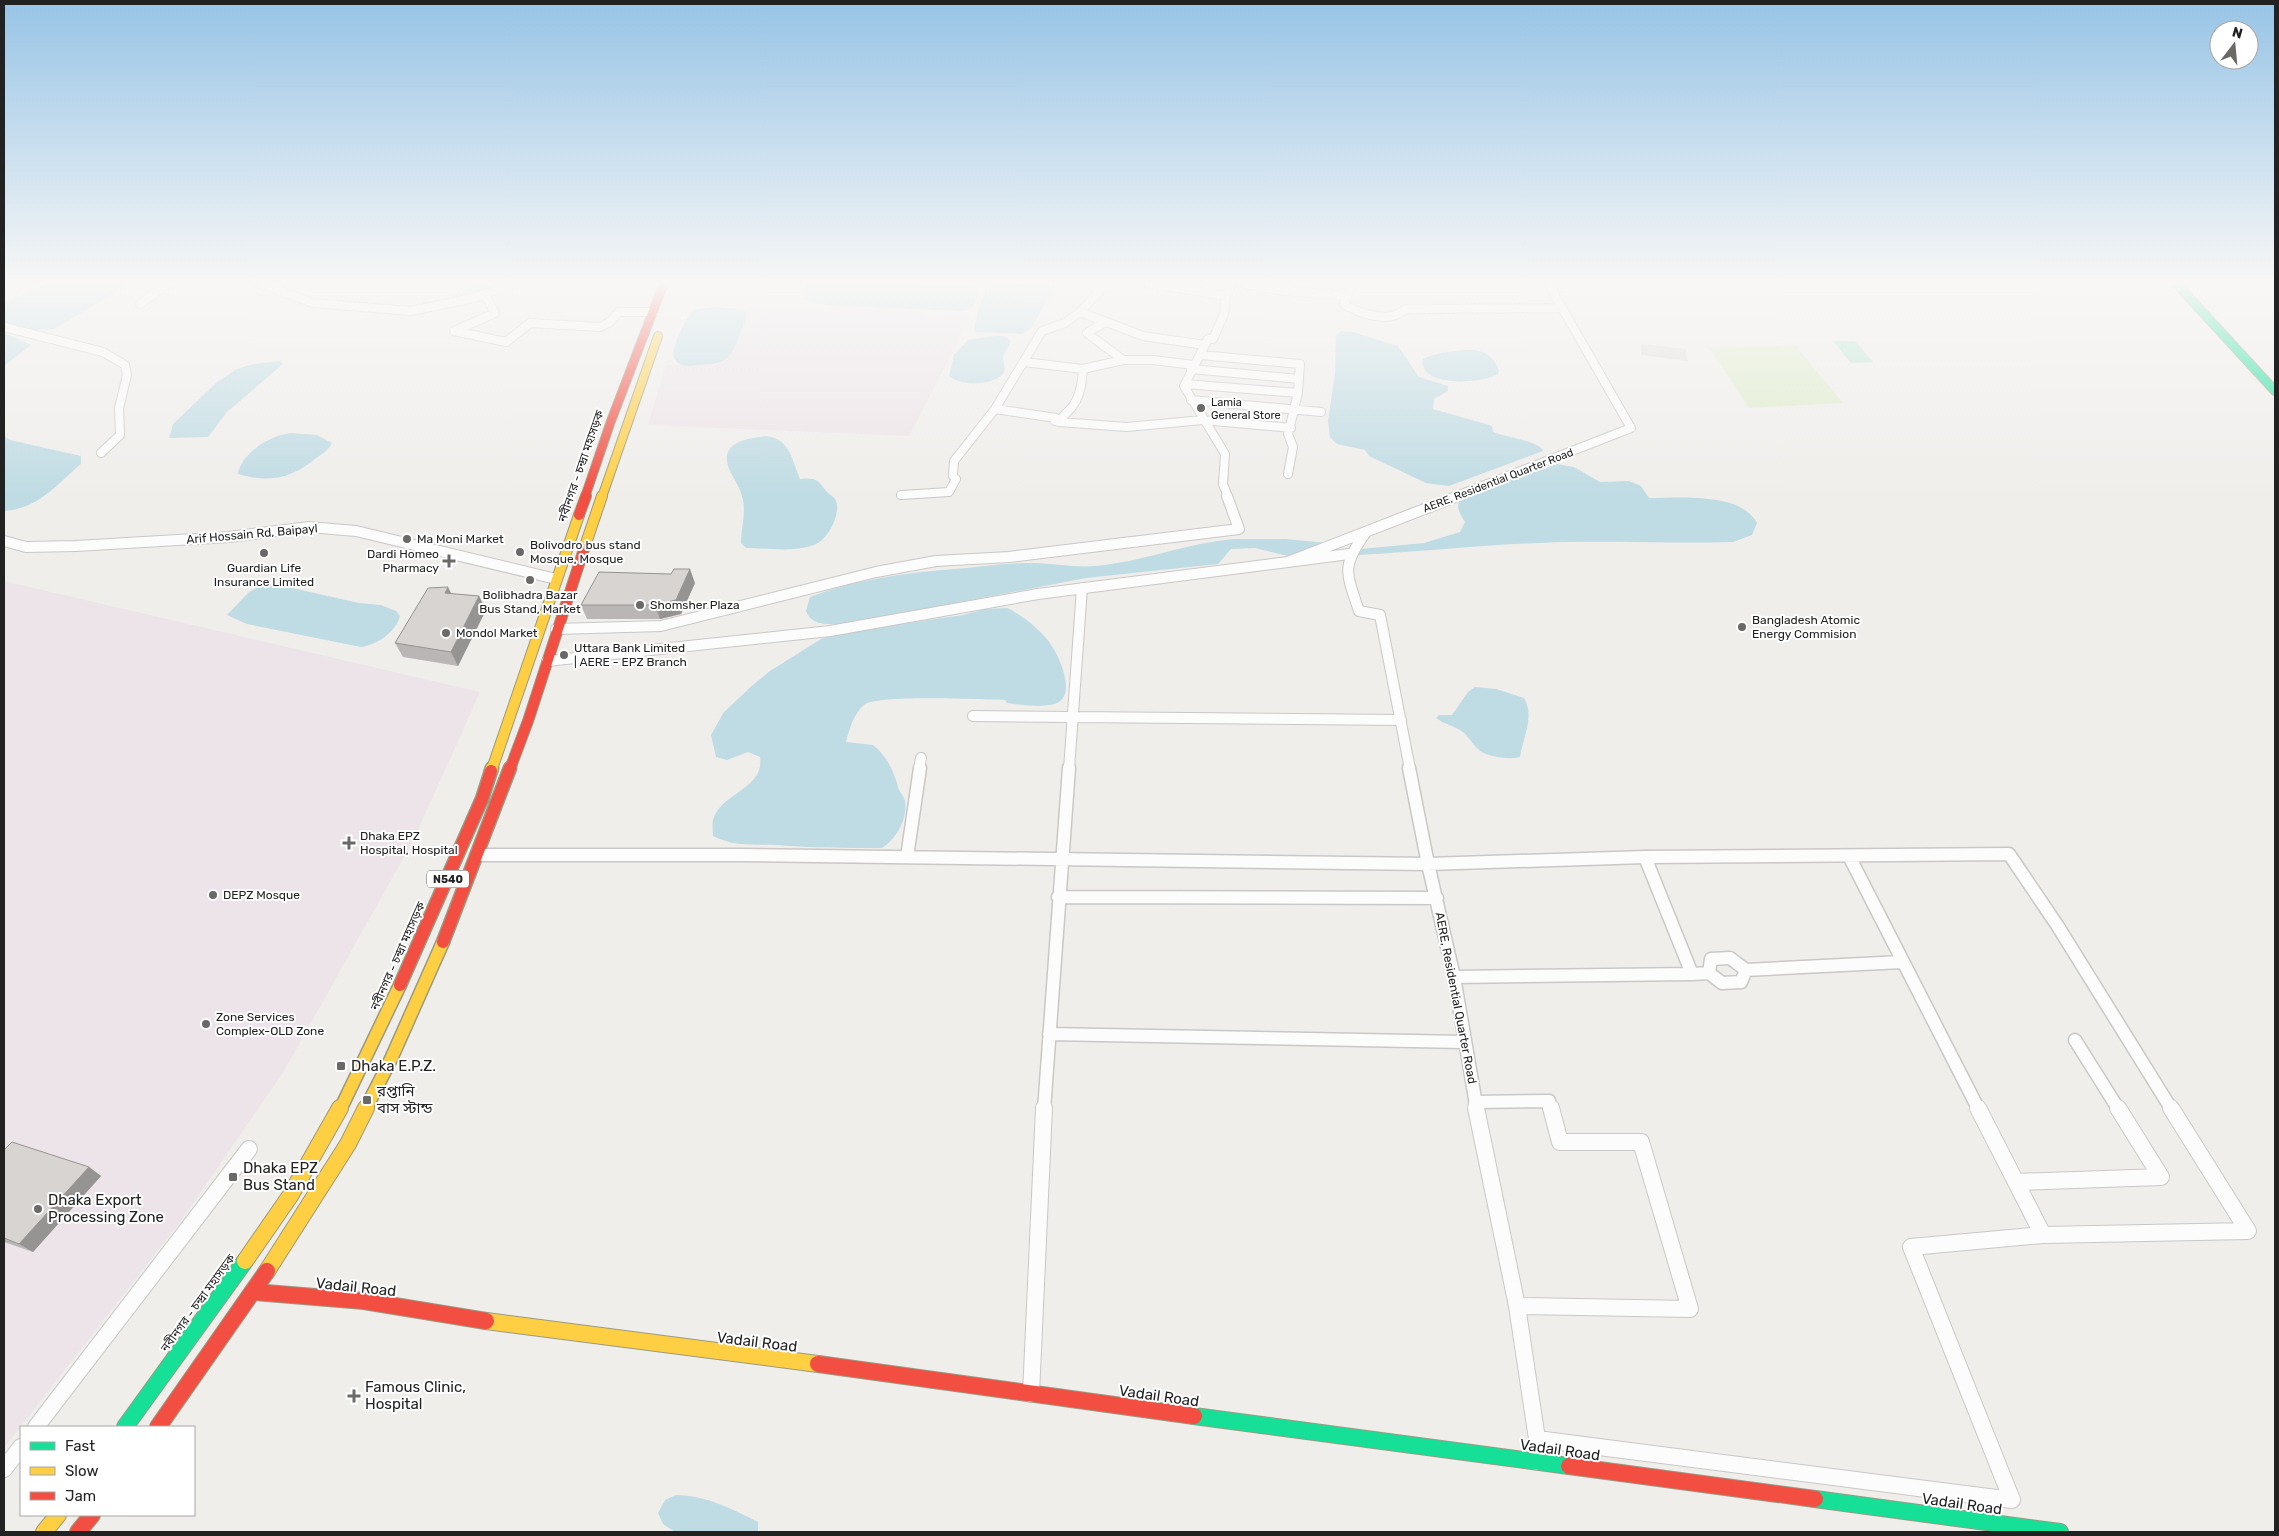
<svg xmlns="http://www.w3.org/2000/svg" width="2279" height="1536" font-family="Rubik,'Noto Sans Bengali',sans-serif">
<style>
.industrial{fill:#ede4e9}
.religious{fill:#dededc}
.grass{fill:#ddeccb}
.pitch{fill:#b7e6d2}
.water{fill:#bfdbe3}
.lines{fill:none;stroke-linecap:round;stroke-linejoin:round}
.street-far3-casing{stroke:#c9c8c7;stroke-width:10}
.street-far2-casing{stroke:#c9c8c7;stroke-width:12}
.street-far1-casing{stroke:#c9c8c7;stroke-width:15}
.street-casing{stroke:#c9c8c7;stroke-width:18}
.fast-far1-casing{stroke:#999a82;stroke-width:10}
.fast-casing{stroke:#999a82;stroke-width:18}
.slow-far3-casing{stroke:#999a82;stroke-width:10}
.slow-far2-casing{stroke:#999a82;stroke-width:12}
.slow-far1-casing{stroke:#999a82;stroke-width:15}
.slow-casing{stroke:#999a82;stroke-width:18}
.jam-far3-casing{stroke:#999a82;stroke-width:10}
.jam-far2-casing{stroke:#999a82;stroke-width:12}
.jam-far1-casing{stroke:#999a82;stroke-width:15}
.jam-casing{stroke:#999a82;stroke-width:18}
.street-far3{stroke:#fdfcfc;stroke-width:8}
.street-far2{stroke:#fdfcfc;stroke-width:10}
.street-far1{stroke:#fdfcfc;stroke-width:12}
.street{stroke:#fdfcfc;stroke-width:16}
.fast-far1{stroke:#16e098;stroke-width:8}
.fast{stroke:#16e098;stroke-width:16}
.slow-far3{stroke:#ffcf43;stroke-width:8}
.slow-far2{stroke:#ffcf43;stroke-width:10}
.slow-far1{stroke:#ffcf43;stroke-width:12}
.slow{stroke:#ffcf43;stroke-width:16}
.jam-far3{stroke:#f24e42;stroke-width:8}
.jam-far2{stroke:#f24e42;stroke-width:10}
.jam-far1{stroke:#f24e42;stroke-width:12}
.jam{stroke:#f24e42;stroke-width:16}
.wall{fill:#b9b6b5}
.shaded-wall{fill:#969493}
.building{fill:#d7d4d2;stroke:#969493}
.poi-dot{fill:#6a6968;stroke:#fff;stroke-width:2}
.labels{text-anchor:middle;stroke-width:4;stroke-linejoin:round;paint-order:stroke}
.far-poi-label{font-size:11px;fill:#222;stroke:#fff;text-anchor:start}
.far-street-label{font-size:11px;fill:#222;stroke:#fff}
.shield{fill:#fff;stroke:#646464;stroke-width:1}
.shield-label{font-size:11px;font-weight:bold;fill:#222}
.street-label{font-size:12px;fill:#222;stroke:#fff}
.poi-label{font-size:12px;fill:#222;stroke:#fff;text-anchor:start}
.near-poi-label{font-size:15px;fill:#222;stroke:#fff;text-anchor:start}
.near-street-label{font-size:15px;fill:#222;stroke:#fff}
</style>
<rect width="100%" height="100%" fill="#f0eeeb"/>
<path class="industrial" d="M749 305 971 316 909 436 648 425 666 365 719 364Z
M4 581 480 692 413 841 284 1071 181 1221 4 1448Z"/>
<path class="religious" d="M1641 344 1686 349 1687 361 1641 355Z"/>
<path class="grass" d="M1796 346 1843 403 1749 408 1710 348Z"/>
<path class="pitch" d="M1833 341H1855L1873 362 1851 363Z"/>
<path class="water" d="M52 280H131L125 287 54 329 34 330 4 325V304Z
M431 280H518L483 293 450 300 453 294 463 293 472 286C467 282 436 284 426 283Z
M810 280 969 284 977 288 979 293 973 307 964 311 834 306 808 302C803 294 803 287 810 280Z
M990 280H1055L1058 282 1031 328 1022 334 976 332 974 327 986 285Z
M717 307 744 310 747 314C745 323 741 331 738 339 729 363 721 364 697 365 690 366 679 367 675 360 668 351 687 315 695 309Z
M1341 331 1353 332 1398 346 1419 377 1448 386V391L1434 399 1433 409 1486 424 1492 426 1493 432C1505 437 1540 441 1543 451L1449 486 1426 483 1369 456 1365 450 1337 444 1330 437 1328 421 1335 373 1336 335Z
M4 333 31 345 4 366Z
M995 336H1004L1011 341C1009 347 1003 354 1003 360 1004 366 1007 369 1002 375 989 386 960 386 949 376L954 355 968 340Z
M1474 350C1487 352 1495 358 1499 371L1498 374C1483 384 1417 388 1423 359 1437 352 1458 350 1474 350Z
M280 361 283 364 227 412 208 437 169 438 173 424 217 382 237 369 253 364Z
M291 433 317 435 332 443C329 450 322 454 315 459 290 479 269 483 238 474 241 453 271 435 291 433Z
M4 436 10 440 81 456V464C56 485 38 509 4 511Z
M766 436C791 439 792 461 800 479 819 477 817 481 828 493 831 496 835 497 836 501 841 514 828 539 816 544 795 553 767 548 746 548L741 543C741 529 746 514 743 500 741 490 737 484 732 475 715 444 743 439 766 436Z
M1557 464 1574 467 1600 482 1629 481 1641 486 1649 498C1679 498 1741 492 1757 523L1752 535 1733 542C1669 544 1604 540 1540 543 1479 545 1419 552 1358 555L1361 549 1424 543 1460 532 1465 522C1460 514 1455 507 1461 498Z
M1234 539H1285L1328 543 1292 557 1255 548 1231 549 1218 564 1086 578 862 621C846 622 813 632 806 611L810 597C857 579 906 573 955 569 981 567 1006 563 1031 563 1053 563 1074 568 1096 566 1142 562 1187 543 1234 539Z
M264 584 279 585 359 603 381 605 396 611 400 616C396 632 377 645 361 647L247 624 227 615 249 592Z
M1007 608C1022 615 1035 626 1046 638 1057 650 1078 694 1057 703 1046 708 1019 705 1007 703L1005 700C982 700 878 694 864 705 854 713 849 730 846 742L873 745C886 755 894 771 898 787 899 792 904 796 905 801 908 819 896 839 882 848 846 848 812 848 777 845 754 844 734 847 713 836 713 831 712 825 713 820 720 793 765 789 760 757L748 752 727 760 716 757 711 735 724 712 754 684 770 671 821 639 837 633 963 615 985 609Z
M1475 687 1496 689 1524 698C1535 717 1523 737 1520 757 1510 760 1487 757 1479 750 1473 745 1469 737 1463 732 1455 726 1444 724 1436 718L1439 715H1452L1468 692Z
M676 1495C705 1495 732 1509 758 1522V1532H675L663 1524 658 1513 665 1500Z"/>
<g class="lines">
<g class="street-far3-casing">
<path id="street-far3" d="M256 280 253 281 313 303 411 311 474 298 524 280
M1129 280 1226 296
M1342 280 1350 290 1346 297
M1234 282 1285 291 1341 295 1346 297 1344 304C1355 312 1377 319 1392 316 1397 315 1402 311 1407 309L1562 308
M485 295 495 313 454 331 506 342 530 323 600 327 610 322 619 312H653
M140 304 173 280
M1080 312 1143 336 1205 345
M1105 322 1087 333 1123 360
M4 327 103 352 125 365 127 375 119 408 120 435 101 453
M1200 355 1300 364 1298 393 1288 434 1293 447 1288 474
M1024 362 1083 369 1123 360H1153L1194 365
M1191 369 1299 379
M1185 384 1298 393
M1191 400 1321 412
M995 409 1056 418 1055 421 1059 422 1127 427 1203 420 1291 428
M1059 422C1063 415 1071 410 1074 404 1081 394 1082 380 1083 369
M901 495 949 492 956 479 953 476 954 461 995 409 1042 331 1065 323 1080 312 1110 280
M1228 497 1223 484 1225 454 1184 386 1208 339H1213L1224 314 1226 296 1233 280
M1454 497 1631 428 1546 280"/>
</g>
<g class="street-far2-casing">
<path id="street-far2" d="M1366 532C1341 567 1346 572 1359 611L1380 615 1410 769
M4 541 26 547 76 546 229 537 309 527 356 531 556 579
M1349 554 1288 562 1458 496
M556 629 661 626 876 572 936 561 1009 557 1239 529 1227 496
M547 661 830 631 1038 594 1288 562
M973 716 1401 720
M919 769 921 758
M1069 769 1082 588"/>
</g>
<g class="street-far1-casing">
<path id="street-far1" d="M1409 768 1428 864 1454 977 1477 1110
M478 855H739L1428 864 1645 857 2009 854 2057 925 2172 1110
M1849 856 1979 1110
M907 857 920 768
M1645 857 1692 974 1709 973 1711 959 1730 958 1746 970 1902 962
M1058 897 1437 898
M1709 973 1722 983 1741 982 1746 970
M1454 977 1692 974
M1049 1034 1464 1042
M2075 1040 2119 1110
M1475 1102 1549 1101 1551 1110
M1044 1110 1069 768"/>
</g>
<g class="street-casing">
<path id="street" d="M1476 1108 1517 1306 1537 1439V1462
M1978 1108 2043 1235
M2016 1182 2161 1177 2118 1108
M1517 1306 1690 1309 1641 1142H1560L1551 1108
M1031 1394 1044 1108
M36 1427 249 1149
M1537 1439 2012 1500 1911 1247 2043 1235 2248 1231 2171 1108
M4 1469 21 1447"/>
</g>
<g class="fast-far1-casing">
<path id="fast-far1" d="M2173 280 2275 391"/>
</g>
<g class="fast-casing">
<path id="fast" d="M1194 1416 1569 1466
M125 1427 245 1261
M1815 1499 2060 1532"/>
</g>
<g class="slow-far3-casing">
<path id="slow-far3" d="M602 497 658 336"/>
</g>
<g class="slow-far2-casing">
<path id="slow-far2" d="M584 549 602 496
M492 769 579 515"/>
</g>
<g class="slow-far1-casing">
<path id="slow-far1" d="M491 771 492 768
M340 1110 400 985
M365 1110 391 1059 443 942"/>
</g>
<g class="slow-casing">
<path id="slow" d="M245 1261 290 1196 340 1108
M267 1271 348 1144 366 1108
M486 1321 818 1364
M44 1532 58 1515"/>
</g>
<g class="jam-far3-casing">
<path id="jam-far3" d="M585 497 611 421 665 280"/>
</g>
<g class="jam-far2-casing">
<path id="jam-far2" d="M579 515 586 496
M510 769 528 721 584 549"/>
</g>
<g class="jam-far1-casing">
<path id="jam-far1" d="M443 942 510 768
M400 985 482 799 491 771"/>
</g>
<g class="jam-casing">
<path id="jam" d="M254 1292 364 1301 486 1321
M818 1364 1194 1416
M158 1427 267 1271
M1569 1466 1815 1499
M78 1532 92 1515"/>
</g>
<use href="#street-far3" class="street-far3"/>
<use href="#street-far2" class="street-far2"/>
<use href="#street-far1" class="street-far1"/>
<use href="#street" class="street"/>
<use href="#fast-far1" class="fast-far1"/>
<use href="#fast" class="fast"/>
<use href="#slow-far3" class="slow-far3"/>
<use href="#slow-far2" class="slow-far2"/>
<use href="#slow-far1" class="slow-far1"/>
<use href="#slow" class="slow"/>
<use href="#jam-far3" class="jam-far3"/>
<use href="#jam-far2" class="jam-far2"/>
<use href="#jam-far1" class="jam-far1"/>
<use href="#jam" class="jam"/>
</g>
<path class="wall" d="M695 583 681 614 660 619H587L581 605Z
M452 594 479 596 486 610 458 666 403 657 395 643Z
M4 1150 89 1167 101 1176 33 1252 4 1242Z"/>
<path class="shaded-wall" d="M690 569 695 583 681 614 660 619 655 605Z
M448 587 455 601 445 593Z
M479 596 486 610 458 666 451 652Z
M89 1167 101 1176 33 1252 19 1244Z"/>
<path class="building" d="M674 569H690L676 600 655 605H581L599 572 671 574Z
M448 587 445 593 479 596 451 652 395 643 428 588Z
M12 1142 89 1167 19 1244 4 1238V1150Z"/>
<linearGradient id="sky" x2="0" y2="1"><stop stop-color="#97c4e6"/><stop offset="0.57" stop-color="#f8f7f6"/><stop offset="1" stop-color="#f8f7f6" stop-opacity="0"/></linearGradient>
<rect width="2279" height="495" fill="url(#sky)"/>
<g class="poi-dot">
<circle cx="1201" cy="408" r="5"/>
<circle cx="407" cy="539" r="5"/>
<circle cx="520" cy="552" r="5"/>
<circle cx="264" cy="553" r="5"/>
<path d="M446.5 553.5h5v5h5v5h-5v5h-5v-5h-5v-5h5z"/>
<circle cx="530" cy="580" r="5"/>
<circle cx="640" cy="605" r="5"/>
<circle cx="1742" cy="627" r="5"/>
<circle cx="446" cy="633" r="5"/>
<circle cx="564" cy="655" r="5"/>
<path d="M346.5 835.5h5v5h5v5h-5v5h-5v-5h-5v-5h5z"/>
<circle cx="213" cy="895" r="5"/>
<circle cx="206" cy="1024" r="5"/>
<rect x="336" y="1061" width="10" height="10" rx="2.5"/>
<rect x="362" y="1095" width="10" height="10" rx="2.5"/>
<rect x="228" y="1172" width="10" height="10" rx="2.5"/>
<circle cx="38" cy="1209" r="5"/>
<path d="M351.5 1388.5h5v5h5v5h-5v5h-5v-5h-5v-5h5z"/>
</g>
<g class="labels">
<g class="far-poi-label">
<text x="1211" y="406">Lamia<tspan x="1211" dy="13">General Store</tspan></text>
</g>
<g class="far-street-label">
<text transform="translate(1498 480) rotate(-21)" y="4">AERE, Residential Quarter Road</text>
</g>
<rect class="shield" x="427" y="870.5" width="42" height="17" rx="4"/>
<g class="shield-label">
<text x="448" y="883">N540</text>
</g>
<g class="street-label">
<text transform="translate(581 466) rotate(-71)" y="4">নবীনগর - চন্দ্রা মহাসড়ক</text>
<text transform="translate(252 534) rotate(-5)" y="4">Arif Hossain Rd, Baipayl</text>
<text transform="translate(398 956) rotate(-66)" y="4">নবীনগর - চন্দ্রা মহাসড়ক</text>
<text transform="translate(1456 998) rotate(79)" y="4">AERE, Residential Quarter Road</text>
<text transform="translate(198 1303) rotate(-54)" y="4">নবীনগর - চন্দ্রা মহাসড়ক</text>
</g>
<g class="poi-label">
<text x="417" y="543">Ma Moni Market</text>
<text x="530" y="549">Bolivodro bus stand<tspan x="530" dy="14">Mosque, Mosque</tspan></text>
<text x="439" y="558" text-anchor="end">Dardi Homeo<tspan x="439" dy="14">Pharmacy</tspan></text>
<text x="264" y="572" text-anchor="middle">Guardian Life<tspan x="264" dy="14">Insurance Limited</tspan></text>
<text x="530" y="599" text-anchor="middle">Bolibhadra Bazar<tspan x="530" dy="14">Bus Stand, Market</tspan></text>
<text x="650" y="609">Shomsher Plaza</text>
<text x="1752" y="624">Bangladesh Atomic<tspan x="1752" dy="14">Energy Commision</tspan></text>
<text x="456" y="637">Mondol Market</text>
<text x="574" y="652">Uttara Bank Limited<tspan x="574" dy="14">| AERE - EPZ Branch</tspan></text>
<text x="360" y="840">Dhaka EPZ<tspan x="360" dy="14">Hospital, Hospital</tspan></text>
<text x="223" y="899">DEPZ Mosque</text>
<text x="216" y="1021">Zone Services<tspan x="216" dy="14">Complex-OLD Zone</tspan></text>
</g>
<g class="near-poi-label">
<text x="351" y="1071">Dhaka E.P.Z.</text>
<text x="377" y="1096">রপ্তানি<tspan x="377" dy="17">বাস স্টান্ড</tspan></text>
<text x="243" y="1173">Dhaka EPZ<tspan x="243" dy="17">Bus Stand</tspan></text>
<text x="48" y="1205">Dhaka Export<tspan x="48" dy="17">Processing Zone</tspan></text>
<text x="365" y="1392">Famous Clinic,<tspan x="365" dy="17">Hospital</tspan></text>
</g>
<g class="near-street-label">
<text transform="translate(356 1287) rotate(6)" y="5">Vadail Road</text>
<text transform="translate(757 1342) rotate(7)" y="5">Vadail Road</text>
<text transform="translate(1159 1396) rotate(8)" y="5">Vadail Road</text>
<text transform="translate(1560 1450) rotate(8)" y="5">Vadail Road</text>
<text transform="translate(1962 1504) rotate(8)" y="5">Vadail Road</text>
</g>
</g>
<rect width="2279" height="1536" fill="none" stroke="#222222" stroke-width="10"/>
<rect x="20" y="1426" width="175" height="90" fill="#ffffff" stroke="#a7a7a7"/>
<rect x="30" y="1442" width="25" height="8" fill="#16e098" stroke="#a7a7a7"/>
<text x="65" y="1451" font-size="15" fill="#222222">Fast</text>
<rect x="30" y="1467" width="25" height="8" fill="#ffcf43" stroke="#a7a7a7"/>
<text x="65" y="1476" font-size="15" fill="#222222">Slow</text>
<rect x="30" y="1492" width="25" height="8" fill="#f24e42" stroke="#a7a7a7"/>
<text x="65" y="1501" font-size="15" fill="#222222">Jam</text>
<g transform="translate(2234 45) rotate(16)"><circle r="24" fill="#ffffff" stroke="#a7a7a7"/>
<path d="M0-4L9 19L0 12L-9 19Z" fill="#6a6968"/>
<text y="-8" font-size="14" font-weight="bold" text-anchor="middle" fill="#222222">N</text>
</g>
</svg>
